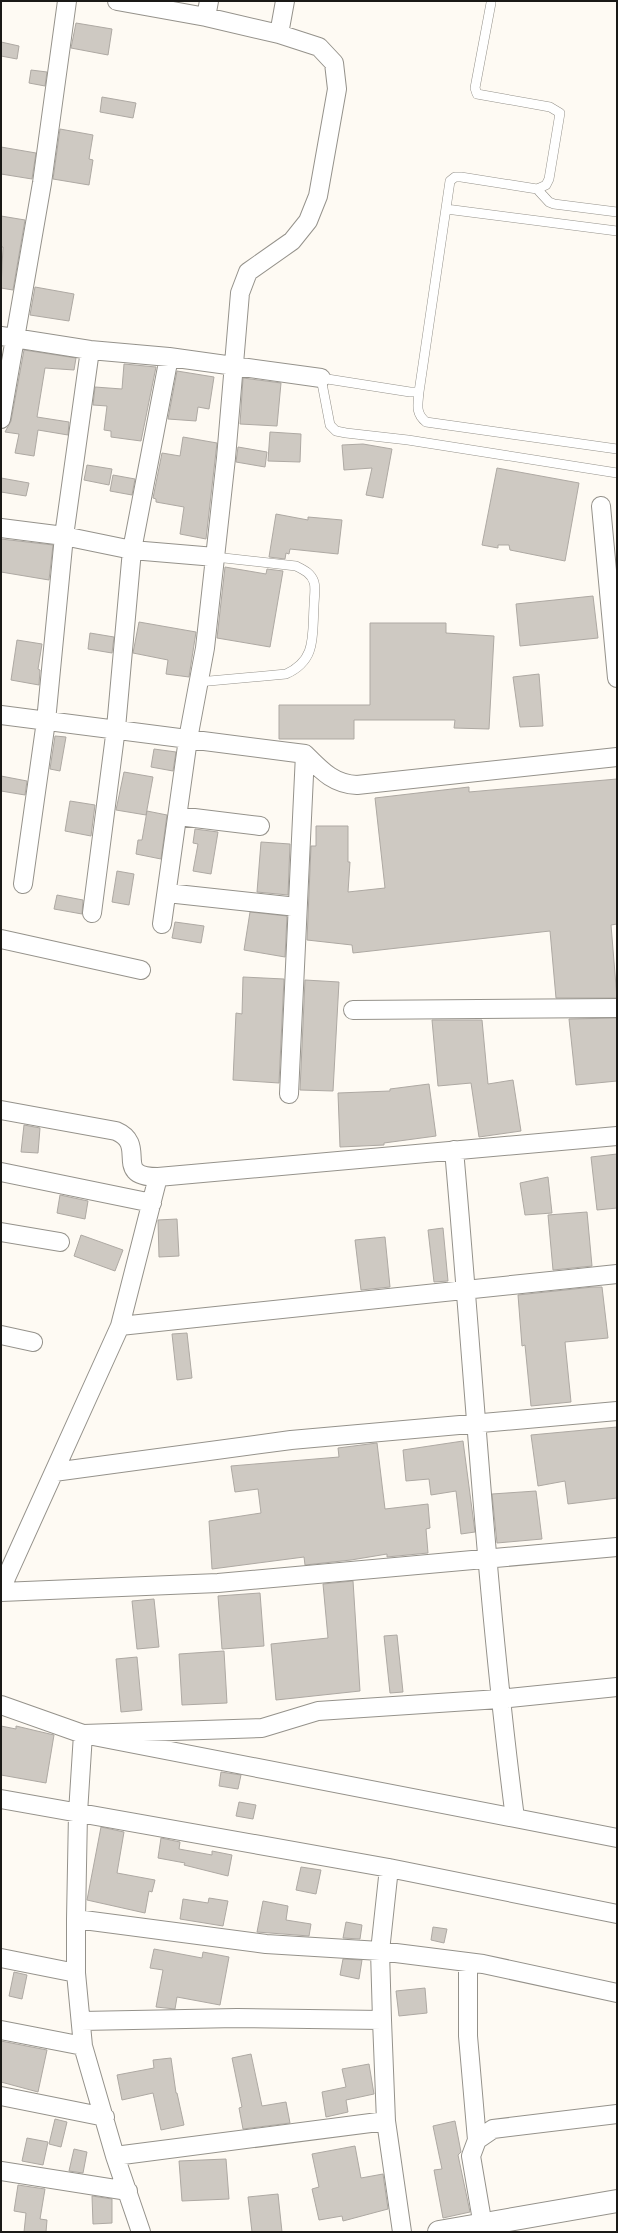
<svg xmlns="http://www.w3.org/2000/svg" width="618" height="2233" font-family="'Varela Round',sans-serif">
<style>
.building{fill:#cec9c2;stroke:#aea9a3}
.lines{fill:none;stroke-linecap:round;stroke-linejoin:round}
.lane-casing{stroke:#95928b;stroke-width:10}
.street-casing{stroke:#95928b;stroke-width:20}
.secondary-casing{stroke:#95928b;stroke-width:24}
.lane{stroke:#fff;stroke-width:9}
.street{stroke:#fff;stroke-width:18}
.secondary{stroke:#fff;stroke-width:22}
</style>
<rect width="100%" height="100%" fill="#fefaf3"/>
<path class="building" d="M76 23 112 29 108 55 71 48Z
M1 42 19 46 17 59 1 56Z
M31 70 47 72 45 86 29 83Z
M102 97 136 103 133 118 100 112Z
M60 129 93 135 89 159 93 160 89 185 53 179Z
M1 147 36 153 32 179 1 174Z
M1 216 25 220 13 290 1 288 3 247H1Z
M35 287 74 294 69 321 30 315Z
M24 350 76 358 74 370 45 368 37 417 69 422 68 435 38 430 34 456 15 453 19 434 5 432 11 421Z
M124 364 156 367 141 441 111 437V431L104 430 107 406 93 405 95 387 122 389Z
M177 371 214 377 209 409 198 407 196 421 168 419Z
M243 378 281 383 277 426 240 424Z
M270 432 301 434 300 462 268 461Z
M183 437 217 443 206 539 180 534 184 507 156 502V499L153 498 162 453 180 456Z
M363 444 392 449 383 498 366 495 372 468 344 470 342 445Z
M238 447 267 452 265 467 236 462Z
M87 465 112 469 109 485 84 480Z
M497 468 579 483 565 561 510 550 509 545H498V548L482 545Z
M113 475 135 479 132 495 110 491Z
M1 478 29 483 26 496 1 492Z
M276 514 308 520V517L342 520 338 554 290 549 289 554 286 553 285 559 269 557Z
M1 539 53 545 49 580 1 572Z
M225 567 266 574 267 569 283 571 270 647 217 638Z
M593 596 598 638 520 646 516 604Z
M139 622 196 632 189 677 166 674 168 660 133 653Z
M370 623H446V633L494 636 489 729 454 728 455 720H354V739H279V705H370Z
M90 633 114 637 112 653 88 649Z
M17 640 42 644 38 669 40 670 39 685 11 680Z
M539 674 543 726 520 727 513 677Z
M55 736 66 737 60 771 50 769Z
M154 749 176 752 173 771 151 767Z
M124 772 153 777 146 815 116 810Z
M1 776 27 781 25 795 1 791Z
M617 779V924L611 925 617 998H556L550 931 353 953 352 945 307 940 311 846H316V826H348V862H350L348 892 385 888 375 798 469 787V792Z
M70 801 95 805 91 836 65 831Z
M147 811 167 815 161 859 136 854 138 840H142Z
M195 829 218 832 211 874 193 871 198 844 193 843Z
M261 842 290 844 288 895 257 892Z
M117 871 134 874 129 905 112 902Z
M57 895 83 900 82 914 54 909Z
M250 912 287 916 285 957 244 950Z
M175 922 204 926 201 943 172 938Z
M243 977 284 979 279 1083 233 1080 236 1013 242 1014Z
M305 980 339 982 333 1091 300 1090Z
M617 1018V1081L576 1085 569 1019Z
M432 1020H482L488 1084 513 1080 521 1131 479 1137 471 1083 438 1086Z
M429 1084 436 1136 384 1143V1145L340 1147 338 1093 390 1091V1089Z
M24 1125 40 1128 38 1153 21 1152Z
M617 1154V1208L597 1210 591 1157Z
M548 1177 552 1213 525 1215 520 1183Z
M60 1195 88 1201 85 1219 57 1213Z
M587 1212 592 1266 553 1270 548 1215Z
M177 1219 179 1256 159 1257 158 1220Z
M443 1228 448 1281 434 1282 428 1230Z
M81 1235 123 1250 115 1271 74 1256Z
M385 1237 390 1287 361 1290 355 1240Z
M593 1287H602L608 1338 565 1342 571 1402 531 1406 525 1345 522 1346 518 1295Z
M187 1333 192 1378 177 1380 172 1334Z
M617 1427V1498L568 1504 565 1481 538 1486 531 1435Z
M463 1441 475 1532 461 1534 456 1491 431 1495 429 1479 406 1481 403 1450Z
M377 1443 385 1509 428 1504 430 1528 426 1529 428 1553 387 1557V1554L351 1560 305 1565 304 1557 212 1569 209 1521 261 1513 258 1489 235 1492 231 1466 339 1457 338 1448Z
M536 1491 542 1539 497 1543 492 1494Z
M353 1581 360 1691 276 1700 271 1644 328 1638 323 1584Z
M260 1593 264 1646 222 1649 218 1596Z
M154 1599 159 1647 137 1649 132 1601Z
M397 1635 403 1692 390 1693 384 1636Z
M224 1651 227 1703 182 1705 179 1654Z
M137 1657 142 1710 121 1712 116 1659Z
M1 1726 16 1729V1726L54 1735 46 1783 1 1775Z
M221 1772 241 1775 238 1789 219 1786Z
M239 1802 256 1805 253 1819 236 1816Z
M101 1827 124 1832 117 1873 155 1880 152 1892 149 1891 145 1913 87 1900Z
M161 1838 180 1842 179 1849 212 1855V1851L232 1855 228 1876 184 1865 185 1863 158 1858Z
M301 1867 321 1870 316 1894 296 1890Z
M209 1898 228 1901 223 1926 180 1919 183 1899 208 1903Z
M263 1901 288 1906 286 1920 311 1924 309 1936 257 1932Z
M346 1922 362 1925 360 1939 343 1938Z
M433 1927 447 1929 444 1943 431 1940Z
M154 1949 202 1958 203 1952 229 1957 220 2005 177 1997 175 2009 156 2007 163 1970 150 1968Z
M343 1959 362 1960 359 1979 340 1975Z
M14 1972 27 1975 22 1999 9 1996Z
M425 1988 427 2013 399 2016 396 1991Z
M1 2041 47 2050 38 2092 1 2082Z
M251 2054 262 2106 286 2102 290 2123 243 2129 239 2108 242 2107 232 2058Z
M171 2058 176 2093H177L184 2125 161 2130 153 2093 122 2100 117 2075 154 2068 153 2060Z
M369 2064 374 2094 346 2100 348 2112 326 2117 322 2092 346 2087 342 2069Z
M55 2119 67 2122 61 2147 49 2144Z
M455 2121 461 2152 458 2155 470 2212 443 2218 434 2170 442 2169 433 2126Z
M27 2138 48 2142 43 2165 22 2161Z
M355 2146 361 2178 383 2174 388 2209 343 2221 342 2216 319 2220 312 2189 319 2187 312 2154Z
M74 2149 87 2152 83 2173 69 2171Z
M226 2159 229 2199 182 2201 179 2161Z
M18 2185 45 2189 40 2219 47 2220 46 2232H24L26 2213 14 2211Z
M278 2194 282 2232H252L248 2197Z
M92 2196 112 2199V2223L93 2224Z"/>
<g class="lines">
<g class="lane-casing">
<path id="lane" d="M491 3 475 88 477 94 550 107 560 113 549 179 546 185 537 189 461 177H455L450 181 419 392H410L321 378 330 425 336 431 346 433 408 440 617 473
M537 189 549 202 554 204 617 212
M446 209 617 231
M419 392C418 404 415 413 426 422L617 449
M198 682 286 674C317 660 312 636 314 606 314 599 316 588 314 582 311 573 304 570 296 566L215 557"/>
</g>
<g class="street-casing">
<path id="street" d="M117 1 206 17 279 34 319 47 334 63 337 89 318 196 308 221 292 241 248 272 240 293 226 458 205 648 188 739 162 924
M206 17 209 1
M279 34 285 1
M1 336 90 350 169 357 321 378
M1 419 42 183 67 1
M601 506 617 678
M1 528 64 536 132 550 215 557
M1 715 305 754C321 770 333 784 357 785L617 757
M178 816 260 826
M23 884 46 721 64 536 90 350
M167 893 297 907
M92 913 116 728 132 550 169 357
M1 939 141 970
M353 1010 617 1008
M289 1094 305 754
M1 1110 116 1131C149 1145 111 1177 158 1177L120 1326 1 1589
M454 1150C474 1373 486 1596 515 1818L617 1838
M1 1172 152 1203
M158 1177 617 1136
M1 1232 60 1242
M120 1326 617 1274
M1 1335 33 1342
M54 1472 291 1440 617 1411
M1 1592 218 1583 617 1547
M1 1705 83 1734 515 1818
M1 1799 389 1868 617 1914
M389 1868 380 1951 382 2020 386 2121 402 2232
M76 1919 266 1944 380 1951 483 1964 617 1993
M1 1958 76 1973
M468 1962V2036L477 2140
M81 2021 237 2018 382 2020
M1 2030 83 2046
M1 2096 105 2117
M115 2156 386 2121
M1 2171 128 2191
M141 2232 115 2156 83 2046 76 1973V1919L78 1813 83 1734 262 1728 318 1711 499 1699 617 1687
M484 2232 471 2156 477 2140 493 2129 617 2114"/>
</g>
<g class="secondary-casing">
<path id="secondary" d="M439 2232 617 2201"/>
</g>
<use href="#lane" class="lane"/>
<use href="#street" class="street"/>
<use href="#secondary" class="secondary"/>
</g>
<rect width="618" height="2233" fill="none" stroke="#1a1916" stroke-width="4"/>
</svg>
